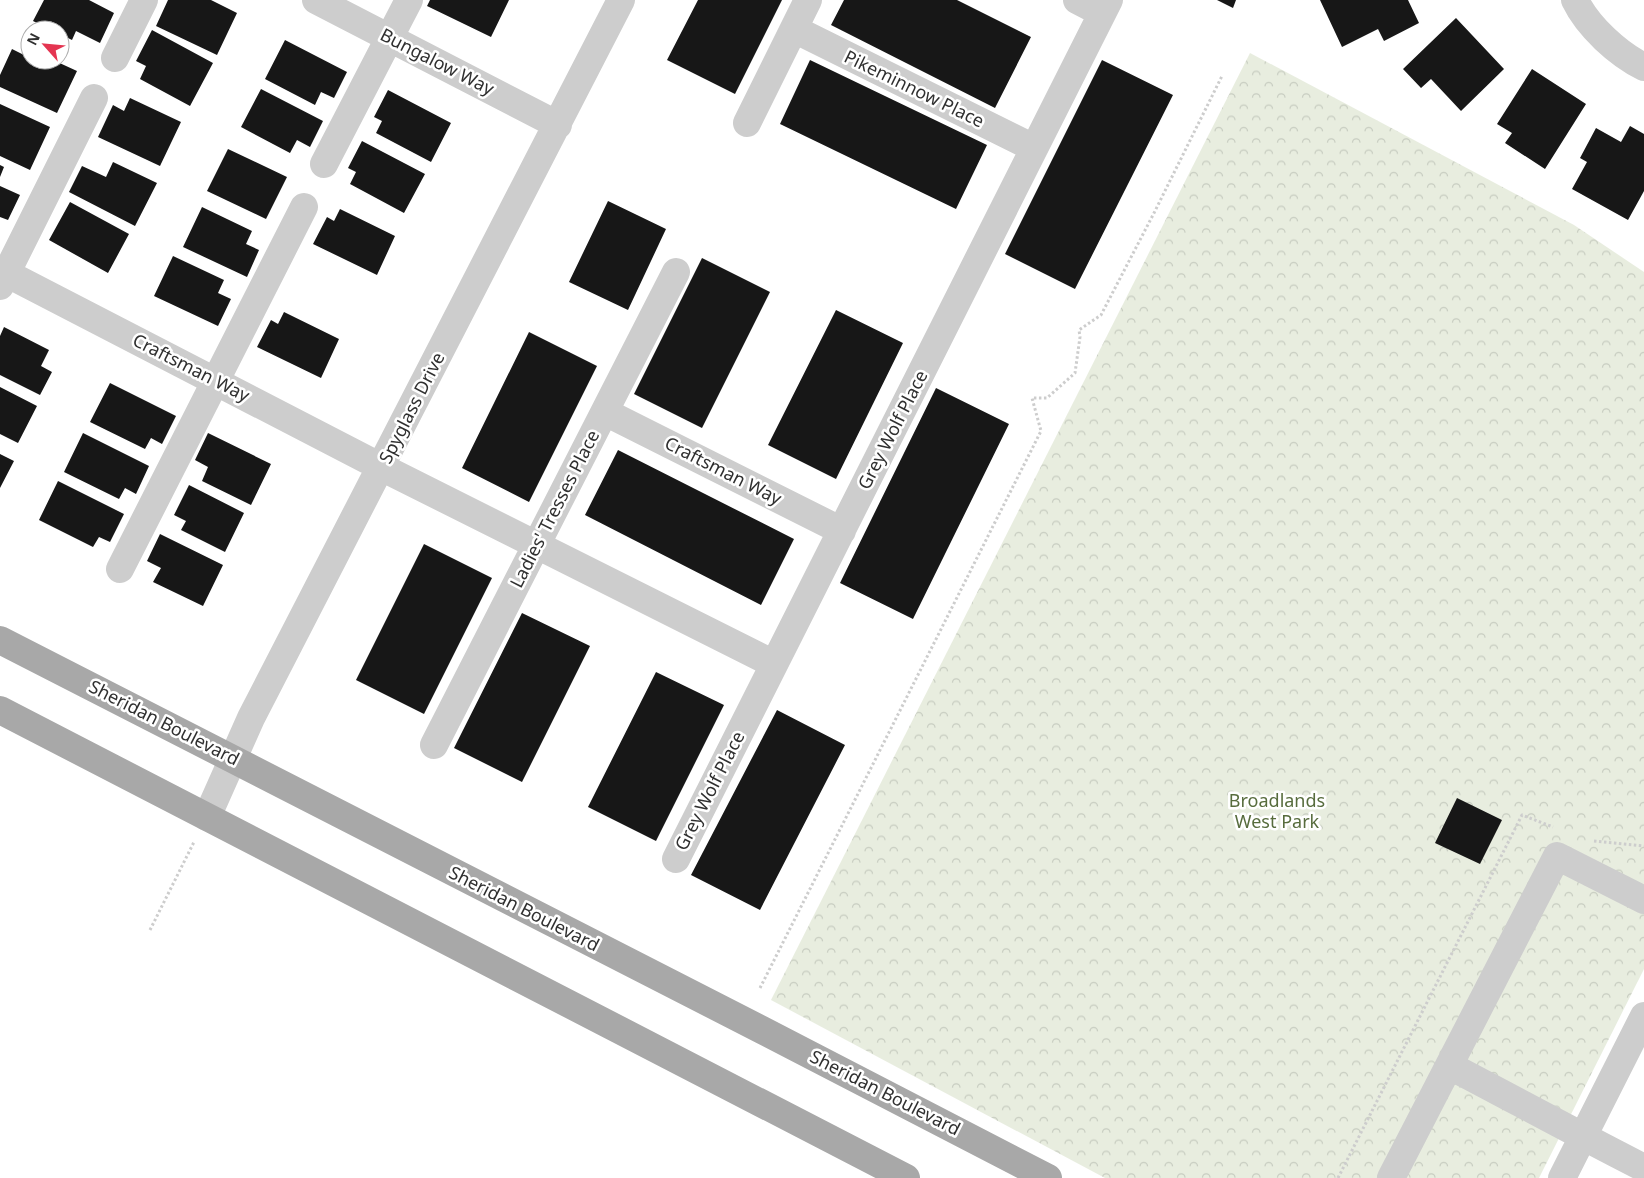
<svg xmlns="http://www.w3.org/2000/svg" width="1644" height="1178" font-family="'Noto Sans',sans-serif">
<style>
.forest{fill:url(#forest-crowns)}
.building{fill:#171717}
.lines{fill:none;stroke-linecap:round;stroke-linejoin:round}
.path{stroke:#cdcdcd;stroke-width:3;stroke-dasharray:2.5 2.5;stroke-linecap:butt}
.minor{stroke:#cdcdcd;stroke-width:28}
.major{stroke:#a8a8a8;stroke-width:28}
.labels{text-anchor:middle;stroke-width:5;stroke-linejoin:round;paint-order:stroke}
.street-label{font-size:18px;fill:#303030;stroke:#fff}
.park-label{font-size:18px;fill:#576c3d;stroke:#fff}
</style>
<defs>
<pattern id="forest-crowns" width="20" height="18" patternUnits="userSpaceOnUse" patternTransform="scale(1.25)"><rect width="20" height="18" fill="#e8eddf"/><path d="M2 6a3 3 0 1 1 6 0M12 15a3 3 0 1 1 6 0" fill="none" stroke="#c7ccc0"/></pattern>
</defs>
<rect width="100%" height="100%" fill="#fff"/>
<path class="forest" d="M1250 53 1574 225 1644 272V969L1539 1178H1105L771 1000Z"/>
<path class="building" d="M44 0H89L114 13 100 43 76 31 72 40 60 34V30H51L33 21Z
M168 0H211L237 13 217 55 156 26Z
M430 0H509L491 37 427 6Z
M698 0H782L735 94 667 60Z
M844 0H957L1031 37 995 108 831 25Z
M1217 0H1236L1233 8Z
M1320 0H1408L1419 23 1384 41 1378 29 1342 47Z
M1456 18 1504 69 1461 111 1431 79 1421 88 1403 69Z
M152 30 213 63 190 106 140 79 146 66 136 61Z
M285 40 347 72 334 98 321 92 315 105 265 79Z
M12 49 30 58V60H53L77 71 57 113 0 87V75Z
M810 60 987 145 956 209 780 124Z
M1102 60 1173 95 1075 289 1005 254Z
M1532 69 1586 104 1545 169 1505 143 1512 133 1497 124Z
M261 89 323 121 310 147 297 140 290 153 241 127Z
M388 90 451 123 431 162 376 133 382 121 374 117Z
M130 98 181 122 160 166 98 137 113 105 124 111Z
M0 104 50 127 30 170 0 156Z
M1630 126 1644 134V191L1628 220 1572 189 1587 162 1580 158 1596 128 1621 142Z
M362 141 425 174 404 213 350 184 356 172 348 168Z
M228 149 287 177 266 219 207 191Z
M113 162 157 183 135 226 69 192 82 166 106 177Z
M0 165 4 167 0 177Z
M0 186 20 195 8 220 0 217Z
M608 201 666 229 628 310 569 282Z
M70 202 129 234 108 273 49 240Z
M202 207 252 231 246 244 259 250 247 277 183 247Z
M340 209 395 236 377 275 313 244 327 217 334 221Z
M173 256 224 280 218 293 231 299 218 326 154 296Z
M702 258 770 292 702 428 634 394Z
M836 310 903 343 836 479 768 445Z
M284 312 339 339 321 378 257 347 271 320 278 324Z
M4 327 49 350 41 366 52 372 40 395 0 375V336Z
M529 332 597 366 529 502 462 468Z
M110 383 176 416 162 444 151 438 145 449 90 422Z
M0 387 37 406 18 443 0 434Z
M936 388 1009 424 913 619 840 583Z
M83 433 149 466 136 494 125 488 119 499 64 472Z
M208 433 271 464 251 505 202 481 208 467 195 460Z
M618 450 794 539 761 605 585 515Z
M0 454 14 461 0 488Z
M58 481 124 514 110 542 99 537 93 547 39 520Z
M189 485 244 513 225 552 181 530 186 521 174 515Z
M160 534 223 565 203 606 153 582 161 568 147 561Z
M424 544 492 578 424 714 356 680Z
M522 613 590 646 522 782 454 748Z
M656 672 724 705 656 841 588 807Z
M777 710 845 745 760 910 691 875Z
M1457 798 1502 820 1480 864 1435 843Z"/>
<g class="lines">
<path class="path" d="M1594 841 1644 846
M150 930 194 842
M760 988 1041 431 1032 398H1047L1075 373 1080 337 1079 330 1101 315 1154 213 1222 76
M1338 1178 1522 815 1553 827"/>
<path class="minor" d="M316 0 558 125
M1077 0 1102 13
M1575 0C1588 27 1618 54 1644 67
M794 29 1034 148
M115 58 144 0
M747 123 808 0
M324 164 409 0
M0 270 381 467 774 664
M0 286 94 98
M605 412 842 531
M120 569 304 207
M434 745 676 272
M207 817 251 718 621 0
M676 859 1109 0
M1450 1066C1515 1100 1579 1135 1644 1168
M1391 1178 1557 856 1644 900
M1562 1178 1644 1016"/>
<path class="major" d="M0 640 762 1030 1048 1178
M0 710 906 1178"/>
</g>
<g class="labels">
<g class="street-label">
<text transform="translate(437 62) rotate(27)" y="6">Bungalow Way</text>
<text transform="translate(914 89) rotate(26)" y="6">Pikeminnow Place</text>
<text transform="translate(191 368) rotate(27)" y="6">Craftsman Way</text>
<text transform="translate(412 408) rotate(-63)" y="6">Spyglass Drive</text>
<text transform="translate(893 430) rotate(-63)" y="6">Grey Wolf Place</text>
<text transform="translate(723 471) rotate(27)" y="6">Craftsman Way</text>
<text transform="translate(555 509) rotate(-63)" y="6">Ladies' Tresses Place</text>
<text transform="translate(164 723) rotate(27)" y="6">Sheridan Boulevard</text>
<text transform="translate(710 791) rotate(-63)" y="6">Grey Wolf Place</text>
<text transform="translate(524 909) rotate(27)" y="6">Sheridan Boulevard</text>
<text transform="translate(885 1093) rotate(27)" y="6">Sheridan Boulevard</text>
</g>
<g class="park-label">
<text x="1277" y="807">Broadlands<tspan x="1277" dy="21">West Park</tspan></text>
</g>
</g>
<g transform="translate(45 45) rotate(297)"><circle r="24" fill="#ffffff" stroke="#acacac"/>
<path d="M0-4L9 19L0 12L-9 19Z" fill="#e43551"/>
<text y="-8" font-size="14" font-weight="bold" text-anchor="middle" fill="#303030">N</text>
</g>
</svg>
